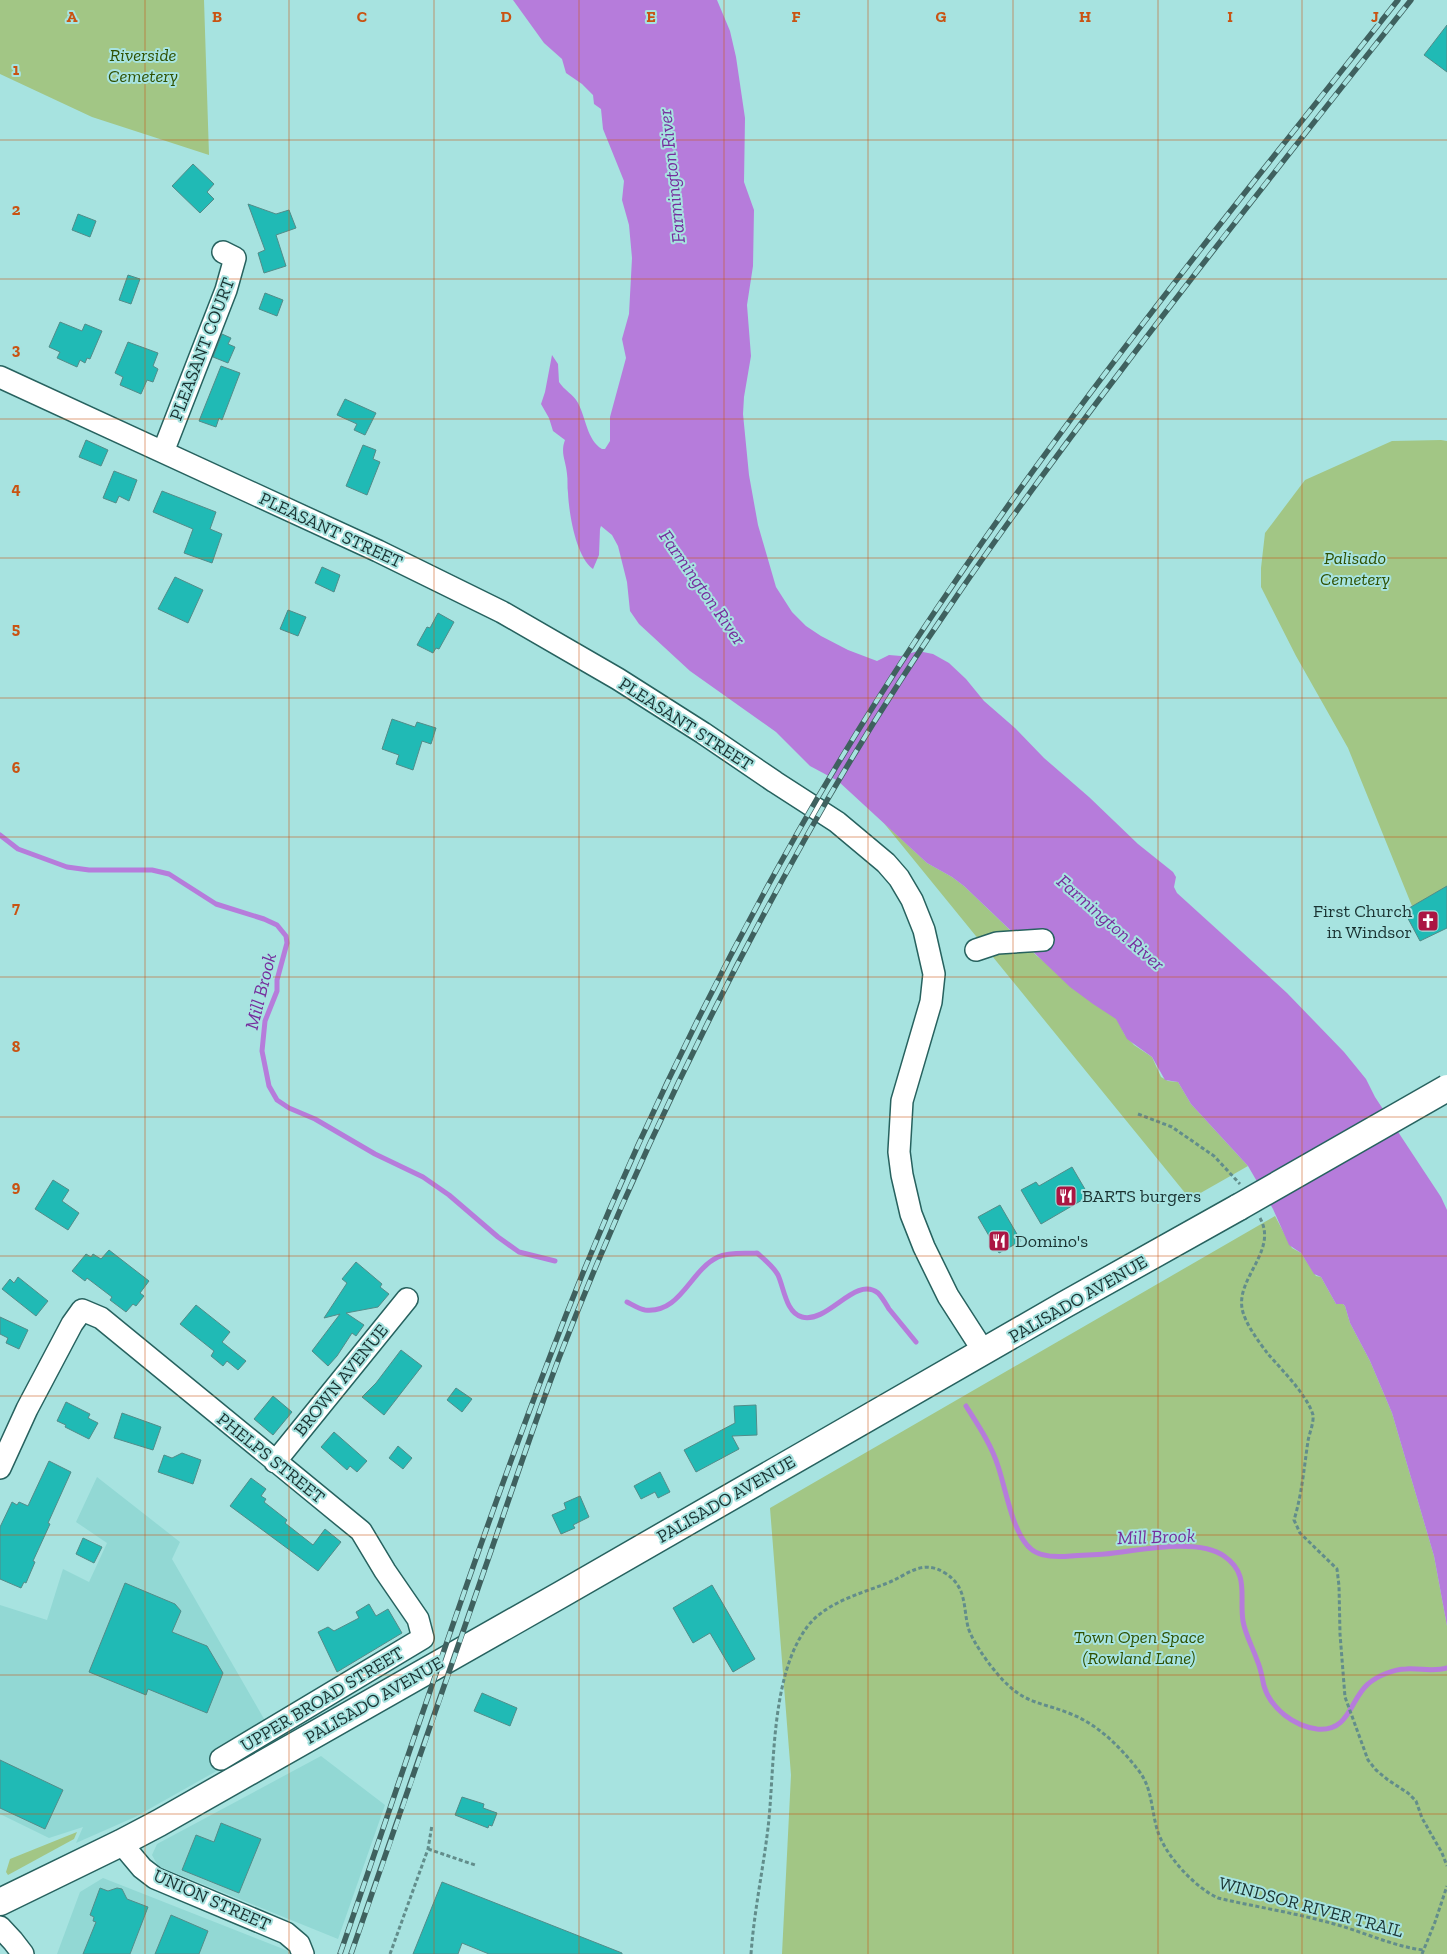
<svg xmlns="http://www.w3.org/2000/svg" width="1447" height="1954" font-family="'Zilla Slab',serif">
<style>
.built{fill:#92d8d4}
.green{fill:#a2c685}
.water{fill:#b67cdb}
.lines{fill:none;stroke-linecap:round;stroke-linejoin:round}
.stream{stroke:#b67cdb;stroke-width:5}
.building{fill:#20bab5;stroke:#528c89}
.minor-casing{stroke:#27625f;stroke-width:24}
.major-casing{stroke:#27625f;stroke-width:29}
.path{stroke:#628d8b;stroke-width:3;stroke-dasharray:4 2.5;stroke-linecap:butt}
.minor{stroke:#fff;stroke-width:21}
.major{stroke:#fff;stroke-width:26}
.rail-casing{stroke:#3f615f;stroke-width:5.5}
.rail{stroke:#a7e3e0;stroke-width:4;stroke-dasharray:11;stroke-linecap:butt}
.major-bridge-casing{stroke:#27625f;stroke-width:29;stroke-linecap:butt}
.major-bridge{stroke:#fff;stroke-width:26}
.grid{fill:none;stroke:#c95312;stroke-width:1;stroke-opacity:0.55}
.labels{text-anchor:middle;stroke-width:4;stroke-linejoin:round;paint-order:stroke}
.park-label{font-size:18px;font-style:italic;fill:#2f5001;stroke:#a7e3e0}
.street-label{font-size:18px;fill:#1a3332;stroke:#a7e3e0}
.poi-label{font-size:18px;fill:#1a3332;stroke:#a7e3e0;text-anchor:start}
.water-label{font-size:19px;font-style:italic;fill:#762d9d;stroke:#a7e3e0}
.grid-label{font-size:16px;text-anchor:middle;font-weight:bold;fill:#c95312;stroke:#a7e3e0;stroke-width:4;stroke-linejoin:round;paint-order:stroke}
</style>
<rect width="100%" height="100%" fill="#a7e3e0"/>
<path class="built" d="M97 1477 180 1542 172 1559 275 1738 135 1817 76 1843 83 1827 49 1838 0 1814V1605L47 1620 63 1569 89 1582 107 1543 76 1522Z
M321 1756 385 1805 338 1939 158 1866 152 1855 157 1844Z
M103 1878 291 1952 290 1954H57L80 1892Z"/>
<path class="green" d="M0 0H204L209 155 92 117 0 74Z
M1441 440 1447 441V891L1412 906 1348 748 1296 656 1261 587V568L1265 533 1305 480 1392 441Z
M883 822 927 863 952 877 964 886 1037 956 1117 1019 1125 1035 1134 1045 1152 1057 1161 1077 1168 1081 1178 1082 1191 1104 1248 1166 1190 1199Z
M1275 1216 1292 1248 1301 1253 1316 1276 1321 1277 1336 1304H1343L1345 1306 1350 1323 1370 1361 1392 1413 1434 1556 1447 1626V1954H782L791 1775 770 1508Z
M77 1832 74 1839 8 1875 6 1872 10 1859Z"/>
<path class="water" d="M513 0H717L730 31 736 57 745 118 744 182 754 210 753 266 747 305 751 356 744 397 743 414 749 475 758 525 776 587 792 612 806 626 821 636 848 650 877 661 889 655 901 656 918 651 933 654 949 663 966 679 984 701 1015 728 1044 758 1089 797 1138 844 1173 872 1176 877 1174 887 1177 893 1287 993 1344 1052 1366 1079 1375 1097 1441 1197 1447 1210V1626L1434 1556 1392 1413 1370 1361 1350 1323 1345 1306 1343 1304H1336L1321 1277 1314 1274 1301 1253 1289 1245 1273 1209 1248 1166 1191 1104 1178 1082 1165 1080 1152 1057 1127 1039 1116 1019 1093 1004 1070 987 964 886 952 877 927 863 838 781 810 766 776 732 690 671 639 624 630 611 627 582 618 546 612 535 601 526 600 529 599 555 593 569C576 557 569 514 568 493 567 487 568 480 567 474 566 461 560 453 565 440L553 431 549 418 541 404 545 392 552 355 558 364 559 382C564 390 573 394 578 403 586 418 587 440 602 449H605L610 441V417L626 358 622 339 629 314 632 258 629 225 622 200 624 181 603 129 601 109 594 104 593 95 582 84 566 73 562 59 544 43Z"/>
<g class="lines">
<path class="stream" d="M0 835 18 849 67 867 89 870H152L169 874 216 904 264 919 277 925 286 936 287 943 277 980V991L265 1021 262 1051 269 1086 277 1100 289 1108 315 1119 375 1154 423 1177 449 1195 498 1237 519 1252 555 1261
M627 1302C633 1305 639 1309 645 1310 681 1314 690 1270 718 1257 729 1252 745 1254 757 1253 765 1260 773 1266 778 1275 784 1288 786 1313 802 1317 828 1324 855 1275 878 1293 882 1297 886 1304 889 1309 898 1320 907 1331 916 1342
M966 1406C978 1425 991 1444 998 1466 1006 1489 1012 1533 1031 1549 1041 1558 1060 1557 1071 1556 1083 1555 1094 1555 1105 1554 1137 1551 1197 1537 1224 1556 1250 1574 1239 1596 1243 1621 1245 1634 1253 1648 1257 1660 1261 1669 1262 1677 1264 1686 1271 1709 1294 1726 1317 1729 1350 1732 1350 1699 1368 1684 1377 1676 1394 1669 1406 1669 1420 1668 1433 1672 1447 1668"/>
</g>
<path class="building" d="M1447 25V72L1424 55Z
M193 164 214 184 207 192 214 199 200 213 172 186Z
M248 204 276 214 289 210 296 228 276 235 286 266 264 273 258 253 265 250Z
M78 214 96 221 90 237 72 230Z
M128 275 140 279 131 304 119 300Z
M265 293 283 300 277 316 259 309Z
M60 322 82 331 85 324 102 331 90 359 87 358 85 363 80 360 77 367 57 358 60 352 49 347Z
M222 334 231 338 228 344 235 347 228 363 213 357Z
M128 342 158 353 153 366 158 369 153 382 147 380 141 394 120 385 123 377 115 373Z
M221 366 240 373 222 420 219 418 216 427 199 421Z
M345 399 376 413 365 435 354 430 357 424 337 415Z
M86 440 108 450 101 466 79 457Z
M363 445 376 450 373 459 380 462 367 495 346 486Z
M114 471 137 480 129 501 119 496 116 503 103 498Z
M162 491 216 512 210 529 222 534 212 563 184 553 193 529 153 512Z
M322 567 340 575 334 592 315 583Z
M175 577 203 590 188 623 158 609Z
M288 610 306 617 298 636 280 629Z
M438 613 454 622 439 649 436 648 433 653 417 645 427 627 430 628Z
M392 719 415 727 417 722 436 728 431 744 422 741 413 770 396 764 399 755 382 749Z
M1447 886V928L1420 941 1404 911Z
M1072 1167 1089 1196 1041 1224 1021 1190 1036 1182 1039 1186Z
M53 1180 69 1190 62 1201 79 1213 68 1230 35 1209Z
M1000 1205 1021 1241 999 1253 978 1217Z
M109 1250 149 1281 140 1293 144 1296 136 1306 133 1304 126 1312 110 1300 112 1297 87 1278 85 1281 72 1271 86 1254 91 1257 93 1254 101 1259Z
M356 1262 382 1284 380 1287 389 1294 378 1307 346 1313 364 1325 356 1336 352 1333 337 1356 328 1366 312 1351 340 1314 324 1318 347 1283 342 1279Z
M18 1277 48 1301 36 1316 2 1289 10 1279 14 1283Z
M196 1305 230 1332 222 1342 246 1361 238 1370 227 1361 223 1366 211 1356 214 1351 180 1324Z
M0 1317 28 1330 19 1349 6 1343 8 1338 0 1334Z
M401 1350 422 1366 384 1415 362 1397 376 1383Z
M456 1388 472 1399 462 1412 447 1400Z
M273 1396 292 1412 273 1435 254 1419Z
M66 1402 90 1414 88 1418 98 1423 89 1439 65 1427 66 1425 57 1421Z
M756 1405 757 1435 732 1436 739 1449 696 1472 684 1450 735 1423 734 1406Z
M122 1413 161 1427 153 1450 114 1438Z
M334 1432 367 1461 357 1472 350 1466 347 1470 321 1447Z
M398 1446 412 1458 403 1469 389 1458Z
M182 1453 201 1460 193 1484 158 1472 164 1455 172 1458Z
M49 1461 71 1472 48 1523 50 1524 33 1561 35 1562 26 1583 24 1582 21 1588 0 1579V1527L12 1502 17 1505 19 1502 28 1506Z
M660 1472 670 1492 658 1498 655 1492 641 1499 634 1486Z
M251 1478 266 1489 261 1496 266 1499 264 1502 287 1520 285 1523 313 1545 325 1529 341 1542 318 1571 230 1506Z
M580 1496 589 1517 573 1525 575 1528 561 1534 552 1515 566 1509 564 1503Z
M83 1538 102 1547 94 1563 76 1554Z
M125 1583 175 1604 181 1611 172 1632 207 1646 223 1673 207 1713 148 1689 146 1695 89 1672Z
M712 1585 755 1659 733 1672 710 1633 693 1643 673 1608Z
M369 1604 376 1616 388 1609 402 1633 337 1672 318 1632 328 1627 334 1631 359 1618 356 1612Z
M482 1693 517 1708 510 1726 474 1711Z
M0 1760 63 1790 45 1829 0 1808Z
M462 1797 484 1804 483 1808 497 1813 492 1826 489 1825 488 1828 455 1815Z
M221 1823 261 1839 239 1893 182 1870 196 1835 214 1842Z
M442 1882 622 1953V1954H489L462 1943 458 1954H413Z
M100 1888 108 1891 117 1888 122 1889 127 1899 148 1907 130 1954H83L96 1922 93 1921 94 1917 90 1915Z
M171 1915 208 1931 199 1954H155Z"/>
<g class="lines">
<g class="minor-casing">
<path id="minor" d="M0 377 378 551 502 612 618 679 703 733 775 782 837 822 886 863 899 878 912 900 924 930 934 974 931 1002 902 1101 899 1152 902 1175 911 1214 924 1247 948 1296 984 1352
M163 452 226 290 235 258 223 252
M976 950 997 943 1043 940
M275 1462 407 1299
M0 1468 27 1409 72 1324 82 1310 101 1318 361 1531 385 1571 418 1619 423 1638 221 1759
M121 1843 142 1868 155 1878 286 1933 299 1944 303 1954
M0 1927 13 1941 23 1954"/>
</g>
<g class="major-casing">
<path id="major" d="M0 1902 121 1843 159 1823 562 1594 1064 1305 1239 1207"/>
</g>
<path class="path" d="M1138 1114 1172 1127 1214 1156 1240 1184
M1260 1218C1278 1250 1237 1277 1242 1308 1244 1322 1259 1342 1268 1354 1282 1370 1307 1395 1313 1415 1314 1423 1309 1434 1308 1441 1304 1468 1302 1494 1294 1520L1300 1533 1337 1569 1339 1586 1340 1634 1345 1697 1368 1760 1376 1770 1388 1780 1408 1793 1416 1801 1422 1818 1442 1853 1447 1866
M428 1849 475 1865
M390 1954 428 1849 432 1825
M751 1954C754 1912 763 1870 768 1828 775 1768 770 1677 807 1627 825 1603 859 1594 885 1584 907 1576 921 1558 945 1573 967 1587 963 1606 968 1627 972 1642 996 1675 1008 1685 1027 1704 1048 1704 1071 1714 1099 1725 1121 1748 1139 1771 1152 1788 1151 1808 1157 1829 1164 1854 1194 1887 1218 1898 1256 1907 1296 1913 1334 1924 1364 1932 1392 1946 1423 1950
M1422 1954 1435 1922 1447 1886"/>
<use href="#minor" class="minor"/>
<use href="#major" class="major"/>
<g class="rail-casing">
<path id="rail" d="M340 1954C409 1755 474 1555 549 1359 618 1177 703 999 799 830 968 533 1186 267 1398 0
M351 1954C396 1827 440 1699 484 1571 509 1500 532 1429 559 1358 628 1180 711 1007 805 839 898 672 1010 516 1126 364 1219 241 1315 121 1411 0"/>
</g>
<use href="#rail" class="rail"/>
<g class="major-bridge-casing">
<path id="major-bridge" d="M1239 1207 1447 1088"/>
</g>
<use href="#major-bridge" class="major-bridge"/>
</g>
<path class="grid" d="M145 0V1954M289 0V1954M434 0V1954M579 0V1954M724 0V1954M868 0V1954M1013 0V1954M1158 0V1954M1302 0V1954M0 140H1447M0 279H1447M0 419H1447M0 558H1447M0 698H1447M0 837H1447M0 977H1447M0 1117H1447M0 1256H1447M0 1396H1447M0 1535H1447M0 1675H1447M0 1814H1447"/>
<defs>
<g id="church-square" transform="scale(1.125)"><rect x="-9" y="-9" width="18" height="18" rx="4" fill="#ab1643" stroke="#a7e3e0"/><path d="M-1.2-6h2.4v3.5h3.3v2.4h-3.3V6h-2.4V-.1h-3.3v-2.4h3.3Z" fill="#fff"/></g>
<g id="restaurant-square" transform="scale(1.125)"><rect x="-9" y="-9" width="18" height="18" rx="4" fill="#ab1643" stroke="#a7e3e0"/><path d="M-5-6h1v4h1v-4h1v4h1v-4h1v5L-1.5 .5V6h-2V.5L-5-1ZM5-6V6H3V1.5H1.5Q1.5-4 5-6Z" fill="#fff"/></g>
</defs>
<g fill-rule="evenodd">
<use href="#church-square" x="1428" y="921"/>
<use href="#restaurant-square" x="1066" y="1196"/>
<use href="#restaurant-square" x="999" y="1241"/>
</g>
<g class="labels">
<g class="park-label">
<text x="143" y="61">Riverside<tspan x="143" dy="21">Cemetery</tspan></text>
<text x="1355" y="564">Palisado<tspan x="1355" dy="21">Cemetery</tspan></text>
<text x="1139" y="1643">Town Open Space<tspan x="1139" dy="21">(Rowland Lane)</tspan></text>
</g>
<g class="street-label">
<text transform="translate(202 349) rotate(-69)" y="6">PLEASANT COURT</text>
<text transform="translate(331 530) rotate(25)" y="6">PLEASANT STREET</text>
<text transform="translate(686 724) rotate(33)" y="6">PLEASANT STREET</text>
<text transform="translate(1078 1299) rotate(-30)" y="6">PALISADO AVENUE</text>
<text transform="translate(341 1380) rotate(-51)" y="6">BROWN AVENUE</text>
<text transform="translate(271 1458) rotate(39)" y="6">PHELPS STREET</text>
<text transform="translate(726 1499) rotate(-30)" y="6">PALISADO AVENUE</text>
<text transform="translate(322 1699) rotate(-31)" y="6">UPPER BROAD STREET</text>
<text transform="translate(374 1700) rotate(-30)" y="6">PALISADO AVENUE</text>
<text transform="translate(212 1900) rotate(24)" y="6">UNION STREET</text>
<text transform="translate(1311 1907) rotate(15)" y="6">WINDSOR RIVER TRAIL</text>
</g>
<g class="poi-label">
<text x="1412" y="917" text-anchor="end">First Church<tspan x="1412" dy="21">in Windsor</tspan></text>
<text x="1082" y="1202">BARTS burgers</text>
<text x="1015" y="1247">Domino's</text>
</g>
<g class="water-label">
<text transform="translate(671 176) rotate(-96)" y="7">Farmington River</text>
<text transform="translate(703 587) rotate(55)" y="7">Farmington River</text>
<text transform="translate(1111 922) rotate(41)" y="7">Farmington River</text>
<text transform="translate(260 991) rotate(-76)" y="7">Mill Brook</text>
<text transform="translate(1156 1536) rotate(-2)" y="7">Mill Brook</text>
</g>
</g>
<g class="grid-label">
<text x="72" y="22">A</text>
<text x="217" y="22">B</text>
<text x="362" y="22">C</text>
<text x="506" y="22">D</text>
<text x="651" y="22">E</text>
<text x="796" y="22">F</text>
<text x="941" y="22">G</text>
<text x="1085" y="22">H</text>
<text x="1230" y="22">I</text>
<text x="1375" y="22">J</text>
<text x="16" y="75">1</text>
<text x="16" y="215">2</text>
<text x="16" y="355">3</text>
<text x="16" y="494">4</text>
<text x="16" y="634">5</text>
<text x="16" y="773">6</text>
<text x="16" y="913">7</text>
<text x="16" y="1052">8</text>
<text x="16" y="1192">9</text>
</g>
</svg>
